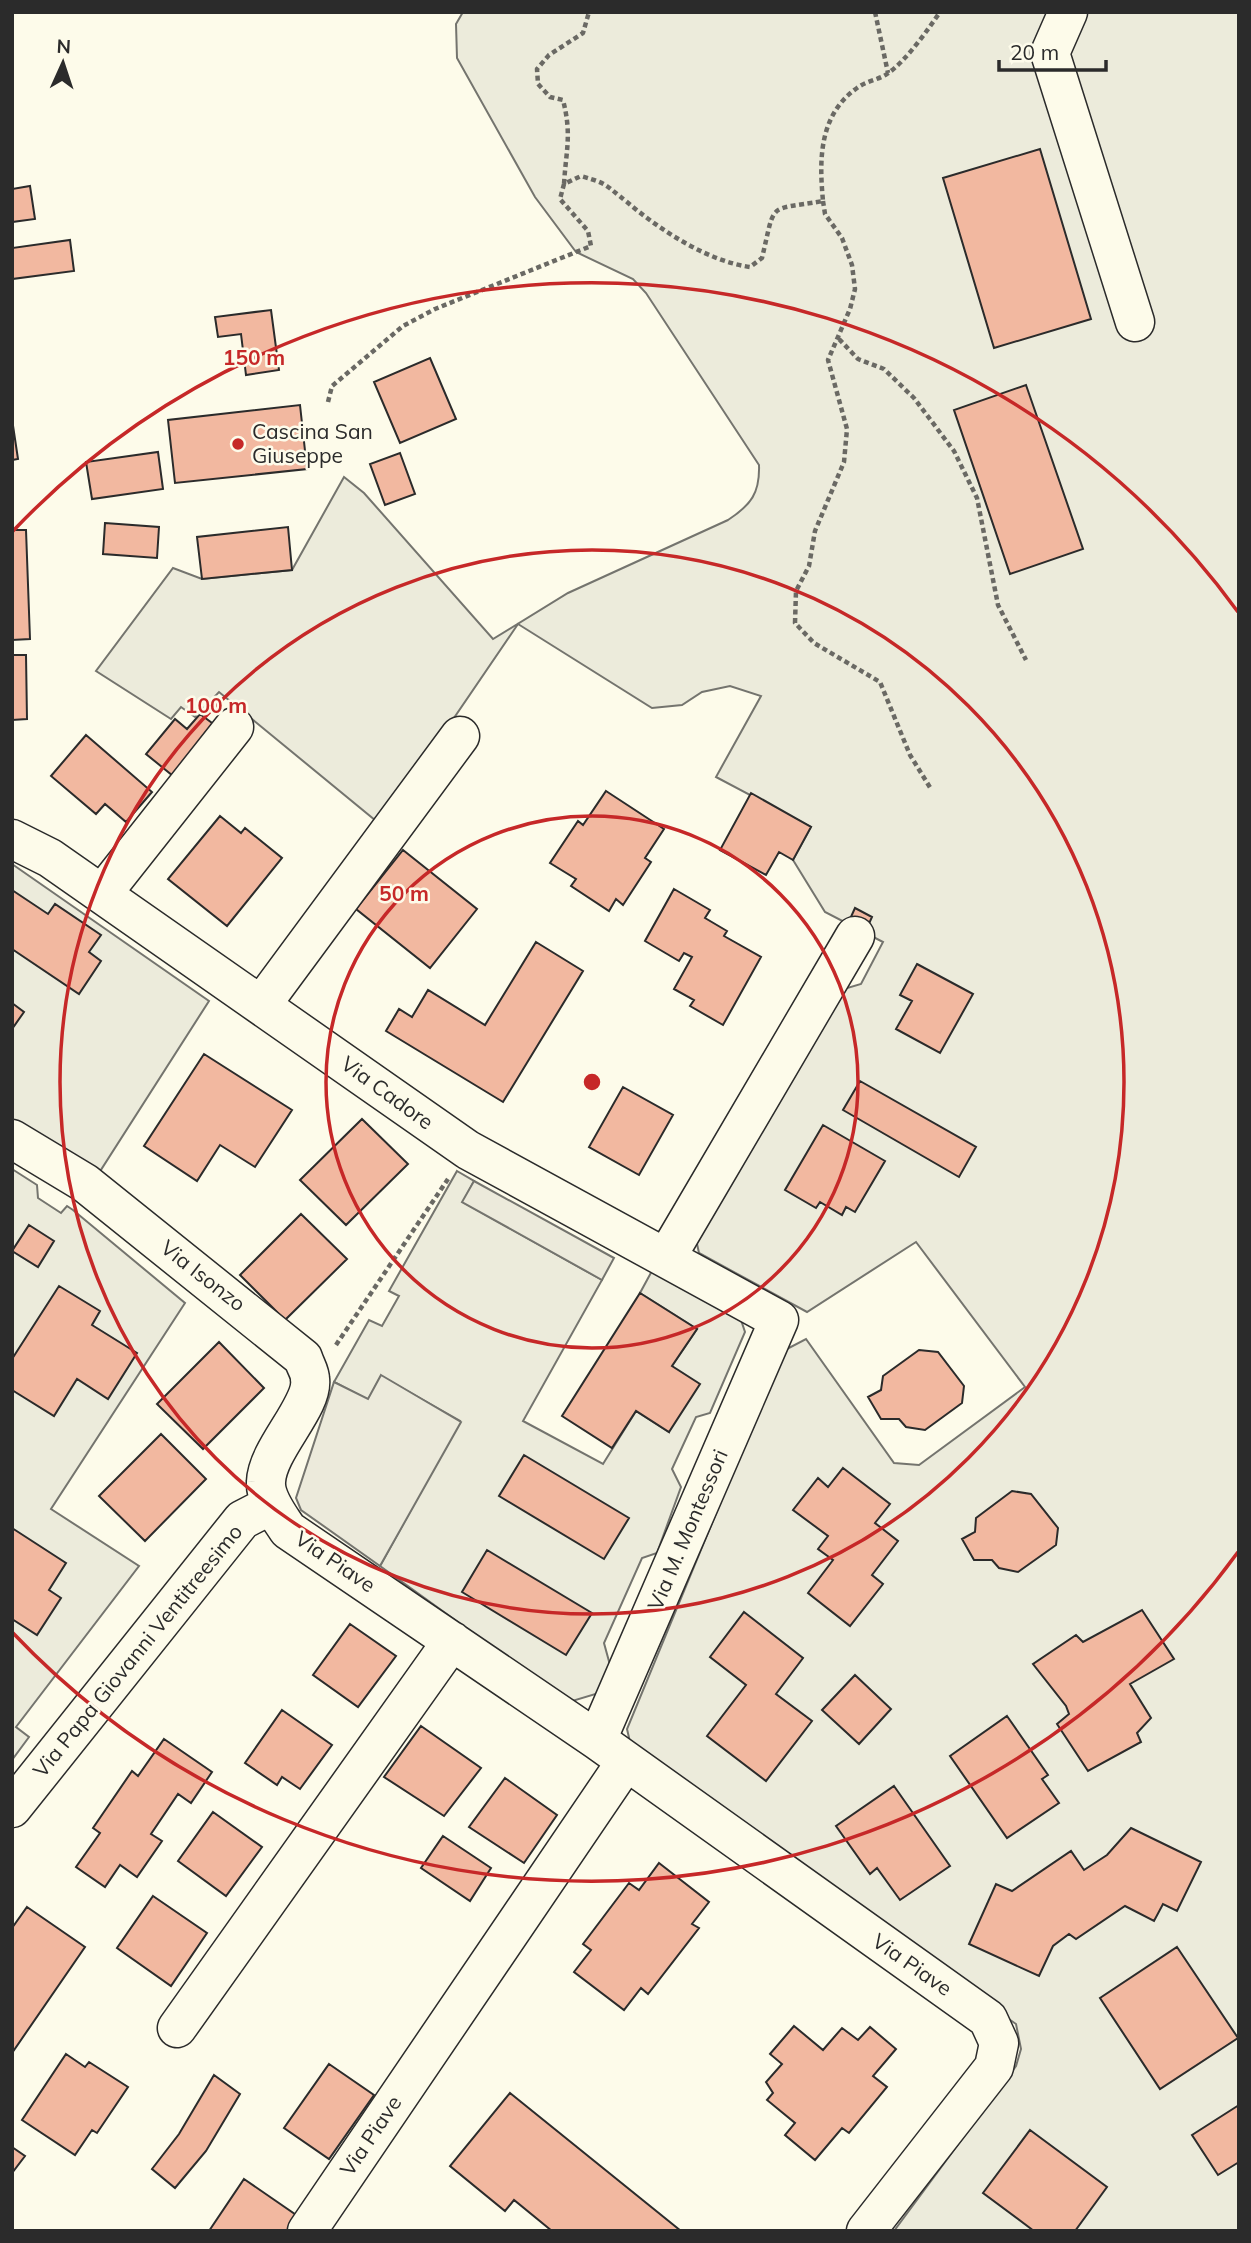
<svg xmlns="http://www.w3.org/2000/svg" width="1251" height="2243" font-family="Mulish,sans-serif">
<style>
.green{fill:#ecebdb;stroke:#74746e;stroke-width:2}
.parking{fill:#eceadb;stroke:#74746e;stroke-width:2}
.building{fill:#f2b8a0;stroke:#2b2b2b;stroke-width:2}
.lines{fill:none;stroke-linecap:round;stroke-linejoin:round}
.minor-casing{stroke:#2b2b2b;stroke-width:41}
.path{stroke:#6a6964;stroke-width:4.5;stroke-dasharray:5 3.5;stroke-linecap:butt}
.minor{stroke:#fdfbea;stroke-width:38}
.ring{fill:none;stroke:#c62828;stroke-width:3.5}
.poi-dot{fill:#c62828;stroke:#fdfbea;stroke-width:2.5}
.labels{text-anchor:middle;stroke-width:5;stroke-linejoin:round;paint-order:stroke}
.poi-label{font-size:21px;fill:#2b2b2b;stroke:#fdfbea;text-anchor:start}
.street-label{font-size:21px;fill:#2b2b2b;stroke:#fdfbea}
.centre{fill:#c62828;stroke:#fdfbea;stroke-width:3.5}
.ring-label{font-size:21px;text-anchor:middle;font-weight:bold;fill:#c62828;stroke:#fdfbea;stroke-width:5;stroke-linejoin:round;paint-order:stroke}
</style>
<rect width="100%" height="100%" fill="#fdfbea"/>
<path class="green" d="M463 12H1239V2231H894L1016 2066 1021 2049 1016 2024 633 1755 627 1729 783 1351 806 1339 894 1463 919 1465 1025 1387 916 1242 807 1312 699 1253 694 1230 837 991 861 984 883 942 825 912 793 860 811 827 716 777 761 696 730 686 702 692 682 705 652 708 518 624 381 825 219 692 195 717 181 707 171 719 96 671 173 568 202 579 292 570 344 477 364 493 493 639 568 593 728 520C751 505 760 493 759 465L646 293 633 279 576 252 535 197 457 58 456 24Z
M12 864 209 1001 97 1176 12 1121Z
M12 1169 37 1185 38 1198 61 1213 67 1206 73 1210 185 1303 51 1509 139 1566 16 1727 29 1737 12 1760Z
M457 1171 474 1181 463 1202 602 1280 523 1421 603 1464 636 1411 669 1432 672 1366 697 1329 640 1293 653 1269 740 1317 745 1332 710 1413 696 1417 672 1469 681 1487 657 1553 642 1558 604 1643 610 1665 599 1693 569 1702 380 1566 460 1421 381 1376 368 1400 334 1382 369 1320 382 1326 399 1296 389 1291Z"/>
<path class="parking" d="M474 1181 614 1258 602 1280 462 1202Z
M381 1375 461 1422 380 1566 301 1510 296 1498 334 1382 368 1399Z"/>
<path class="building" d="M1040 149 1091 319 994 348 943 178Z
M30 186 35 219 12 222V189Z
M70 240 74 271 12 279V248Z
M271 310 279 370 246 375 241 334 218 337 215 317Z
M430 358 456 419 400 443 374 382Z
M1026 385 1083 549 1010 574 954 410Z
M300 405 307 469 175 483 168 420Z
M12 419 18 459 12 460Z
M158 452 163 489 92 499 86 462Z
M400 453 415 494 385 505 370 464Z
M105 523 159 527 157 558 103 554Z
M288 527 292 570 202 579 197 537Z
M12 530H26L30 639 12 640Z
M12 655H26L27 719 12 720Z
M200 714 220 729 178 780 146 754 175 719 187 729Z
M86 735 152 792 126 822 105 804 96 814 51 776Z
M606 791 664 829 645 858 651 862 623 905 616 899 609 911 571 886 576 879 550 863 578 821 583 825Z
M751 793 811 827 793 860 779 852 766 875 720 850Z
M220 816 241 833 245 828 282 858 227 926 168 879Z
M403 850 477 909 430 968 356 909Z
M674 889 710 910 705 918 727 931 724 936 761 957 723 1025 690 1006 694 1000 674 989 692 957 684 953 679 961 645 941Z
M12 890 48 914 55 904 101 935 89 952 101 961 79 994 12 949Z
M855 908 872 917 867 928 850 919Z
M536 942 583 971 503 1102 386 1031 399 1009 412 1017 428 990 485 1025Z
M917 964 973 994 940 1053 896 1029 912 1001 900 995Z
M12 1003 24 1012 12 1029Z
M204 1054 292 1110 255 1167 220 1145 197 1181 144 1146Z
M860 1081 976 1147 959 1177 843 1110Z
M623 1087 673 1115 639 1175 589 1147Z
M362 1119 408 1164 346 1225 300 1180Z
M823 1125 885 1161 855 1212 846 1207 842 1215 820 1202 816 1208 785 1190Z
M301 1214 347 1259 285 1320 240 1275Z
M29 1225 54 1241 38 1267 12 1251Z
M59 1286 100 1311 92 1325 137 1353 108 1399 77 1379 54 1416 12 1390V1359Z
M640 1293 697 1329 672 1366 700 1384 669 1432 636 1411 612 1448 562 1416Z
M219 1342 264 1388 203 1449 157 1404Z
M919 1350 938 1352 964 1386 962 1403 925 1430 906 1427 899 1419H881L868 1397 881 1390 883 1376Z
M161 1434 206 1479 145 1541 99 1496Z
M524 1455 629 1518 604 1559 499 1496Z
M843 1468 890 1504 875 1523 898 1541 872 1575 883 1584 850 1626 808 1593 833 1560 818 1549 828 1536 793 1510 818 1478 828 1487Z
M1012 1491 1031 1494 1058 1528 1056 1545 1018 1572 999 1568 992 1560H974L962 1539 975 1532 976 1518Z
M12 1528 66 1563 49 1590 61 1598 37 1635 12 1619Z
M487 1550 592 1613 566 1655 462 1592Z
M1142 1610 1174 1659 1130 1684 1151 1718 1137 1733 1141 1742 1088 1771 1057 1724 1069 1714 1066 1706 1033 1664 1076 1635 1083 1642Z
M744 1612 803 1658 776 1694 812 1721 766 1781 707 1736 746 1685 710 1657Z
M350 1624 396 1656 358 1707 313 1675Z
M855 1675 891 1709 859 1744 822 1710Z
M282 1710 332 1745 300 1789 282 1777 277 1785 245 1763Z
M1007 1716 1048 1775 1042 1779 1059 1803 1007 1838 950 1756Z
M421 1726 481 1768 444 1816 384 1777Z
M164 1739 212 1772 191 1803 178 1794 151 1834 162 1841 137 1877 120 1865 105 1887 76 1867 100 1833 93 1828 132 1771 138 1776Z
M505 1778 557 1815 524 1863 469 1827Z
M894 1786 950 1866 900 1900 877 1868 870 1874 836 1826Z
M213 1812 262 1847 226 1896 178 1861Z
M1131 1828 1201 1862 1177 1911 1163 1904 1154 1921 1125 1906 1076 1939 1069 1934 1053 1946 1039 1976 969 1944 996 1884 1012 1891 1071 1851 1084 1870 1107 1855Z
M443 1836 491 1868 470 1901 421 1868Z
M659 1863 709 1902 692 1924 699 1928 648 1994 641 1988 624 2010 574 1972 591 1950 583 1944 629 1883 639 1890Z
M153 1896 207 1933 171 1986 117 1948Z
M27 1907 85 1947 12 2053V1928Z
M1177 1947 1238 2038 1160 2089 1100 1998Z
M794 2026 823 2050 842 2028 858 2040 870 2027 896 2049 873 2076 887 2087 849 2133 842 2128 815 2160 785 2135 795 2123 767 2100 773 2093 766 2082 782 2064 770 2054Z
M66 2054 85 2067 89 2062 128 2087 97 2133 92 2130 75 2155 22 2120Z
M329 2064 374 2095 329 2159 284 2128Z
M214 2075 240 2094 206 2151 175 2188 152 2169 179 2134Z
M510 2093 681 2231H552L514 2200 505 2211 450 2166Z
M1239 2105V2162L1218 2175 1192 2135Z
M1030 2130 1107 2187 1075 2231H1034L983 2193Z
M12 2147 25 2156 12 2173Z
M244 2179 302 2219 293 2231H209Z"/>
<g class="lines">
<g class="minor-casing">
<path id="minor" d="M1068 12 1050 53 1135 322
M12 839 50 858 468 1150 779 1320 597 1740
M102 894 234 727
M262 1004 460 736
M12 1139 85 1183 303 1358C305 1365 310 1372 310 1379 314 1406 267 1449 266 1482 265 1499 279 1516 288 1530L597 1740 988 2019 999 2043 994 2067 866 2231
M666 1258 855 936
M12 1808 242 1520 271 1505
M177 2028 452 1641
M307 2231 625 1763"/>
</g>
<path class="path" d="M875 12 888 73
M564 184C566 150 572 135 563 100L550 97 538 84 537 69 549 55 583 33 589 12
M823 201 825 214 842 238 852 265 855 289 850 309 828 360 847 429 844 462 815 531 809 566 796 591 795 623 814 643 880 682 910 755 931 789
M839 339 858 359 884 369 914 398 954 451 977 498 998 605 1026 660
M328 402 332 386 403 326 435 309 591 246 588 231 560 199 564 184 581 176C609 184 605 185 627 202 660 230 707 261 750 267L762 258C776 200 766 211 823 201 819 159 819 115 857 88 866 81 878 80 887 74 906 61 927 31 940 12
M336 1345 448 1179"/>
<use href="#minor" class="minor"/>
</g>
<g class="ring">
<circle cx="592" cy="1082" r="266"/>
<circle cx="592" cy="1082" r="532"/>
<path d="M1238 1552A799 799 0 0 1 12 1632M12 532A799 799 0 0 1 1238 612"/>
</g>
<circle class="poi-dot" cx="238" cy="444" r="7"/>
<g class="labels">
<g class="poi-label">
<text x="252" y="439">Cascina San<tspan x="252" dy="24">Giuseppe</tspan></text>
</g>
<g class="street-label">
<text transform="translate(387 1093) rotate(36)" y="7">Via Cadore</text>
<text transform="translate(203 1276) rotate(38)" y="7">Via Isonzo</text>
<text transform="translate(688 1530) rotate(-67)" y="7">Via M. Montessori</text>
<text transform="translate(335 1562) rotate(34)" y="7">Via Piave</text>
<text transform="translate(138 1651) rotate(-51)" y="7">Via Papa Giovanni Ventitreesimo</text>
<text transform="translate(912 1965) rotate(35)" y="7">Via Piave</text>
<text transform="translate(371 2136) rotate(-56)" y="7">Via Piave</text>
</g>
</g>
<circle cx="592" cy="1082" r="10" class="centre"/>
<g class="ring-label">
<text x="254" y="365">150 m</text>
<text x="216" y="713">100 m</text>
<text x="404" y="901">50 m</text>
</g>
<rect width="1251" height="2243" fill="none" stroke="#2b2b2b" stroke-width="28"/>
<g transform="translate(63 63) rotate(3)" stroke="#fdfbea" stroke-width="5" paint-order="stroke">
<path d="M0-5L12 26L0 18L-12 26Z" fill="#2b2b2b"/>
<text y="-10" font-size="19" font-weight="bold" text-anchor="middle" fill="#2b2b2b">N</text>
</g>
<path d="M999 60v10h107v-10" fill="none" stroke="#2b2b2b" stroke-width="3.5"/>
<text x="1010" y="60" font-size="21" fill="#2b2b2b" stroke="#fdfbea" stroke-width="5" paint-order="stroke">20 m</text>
</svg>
